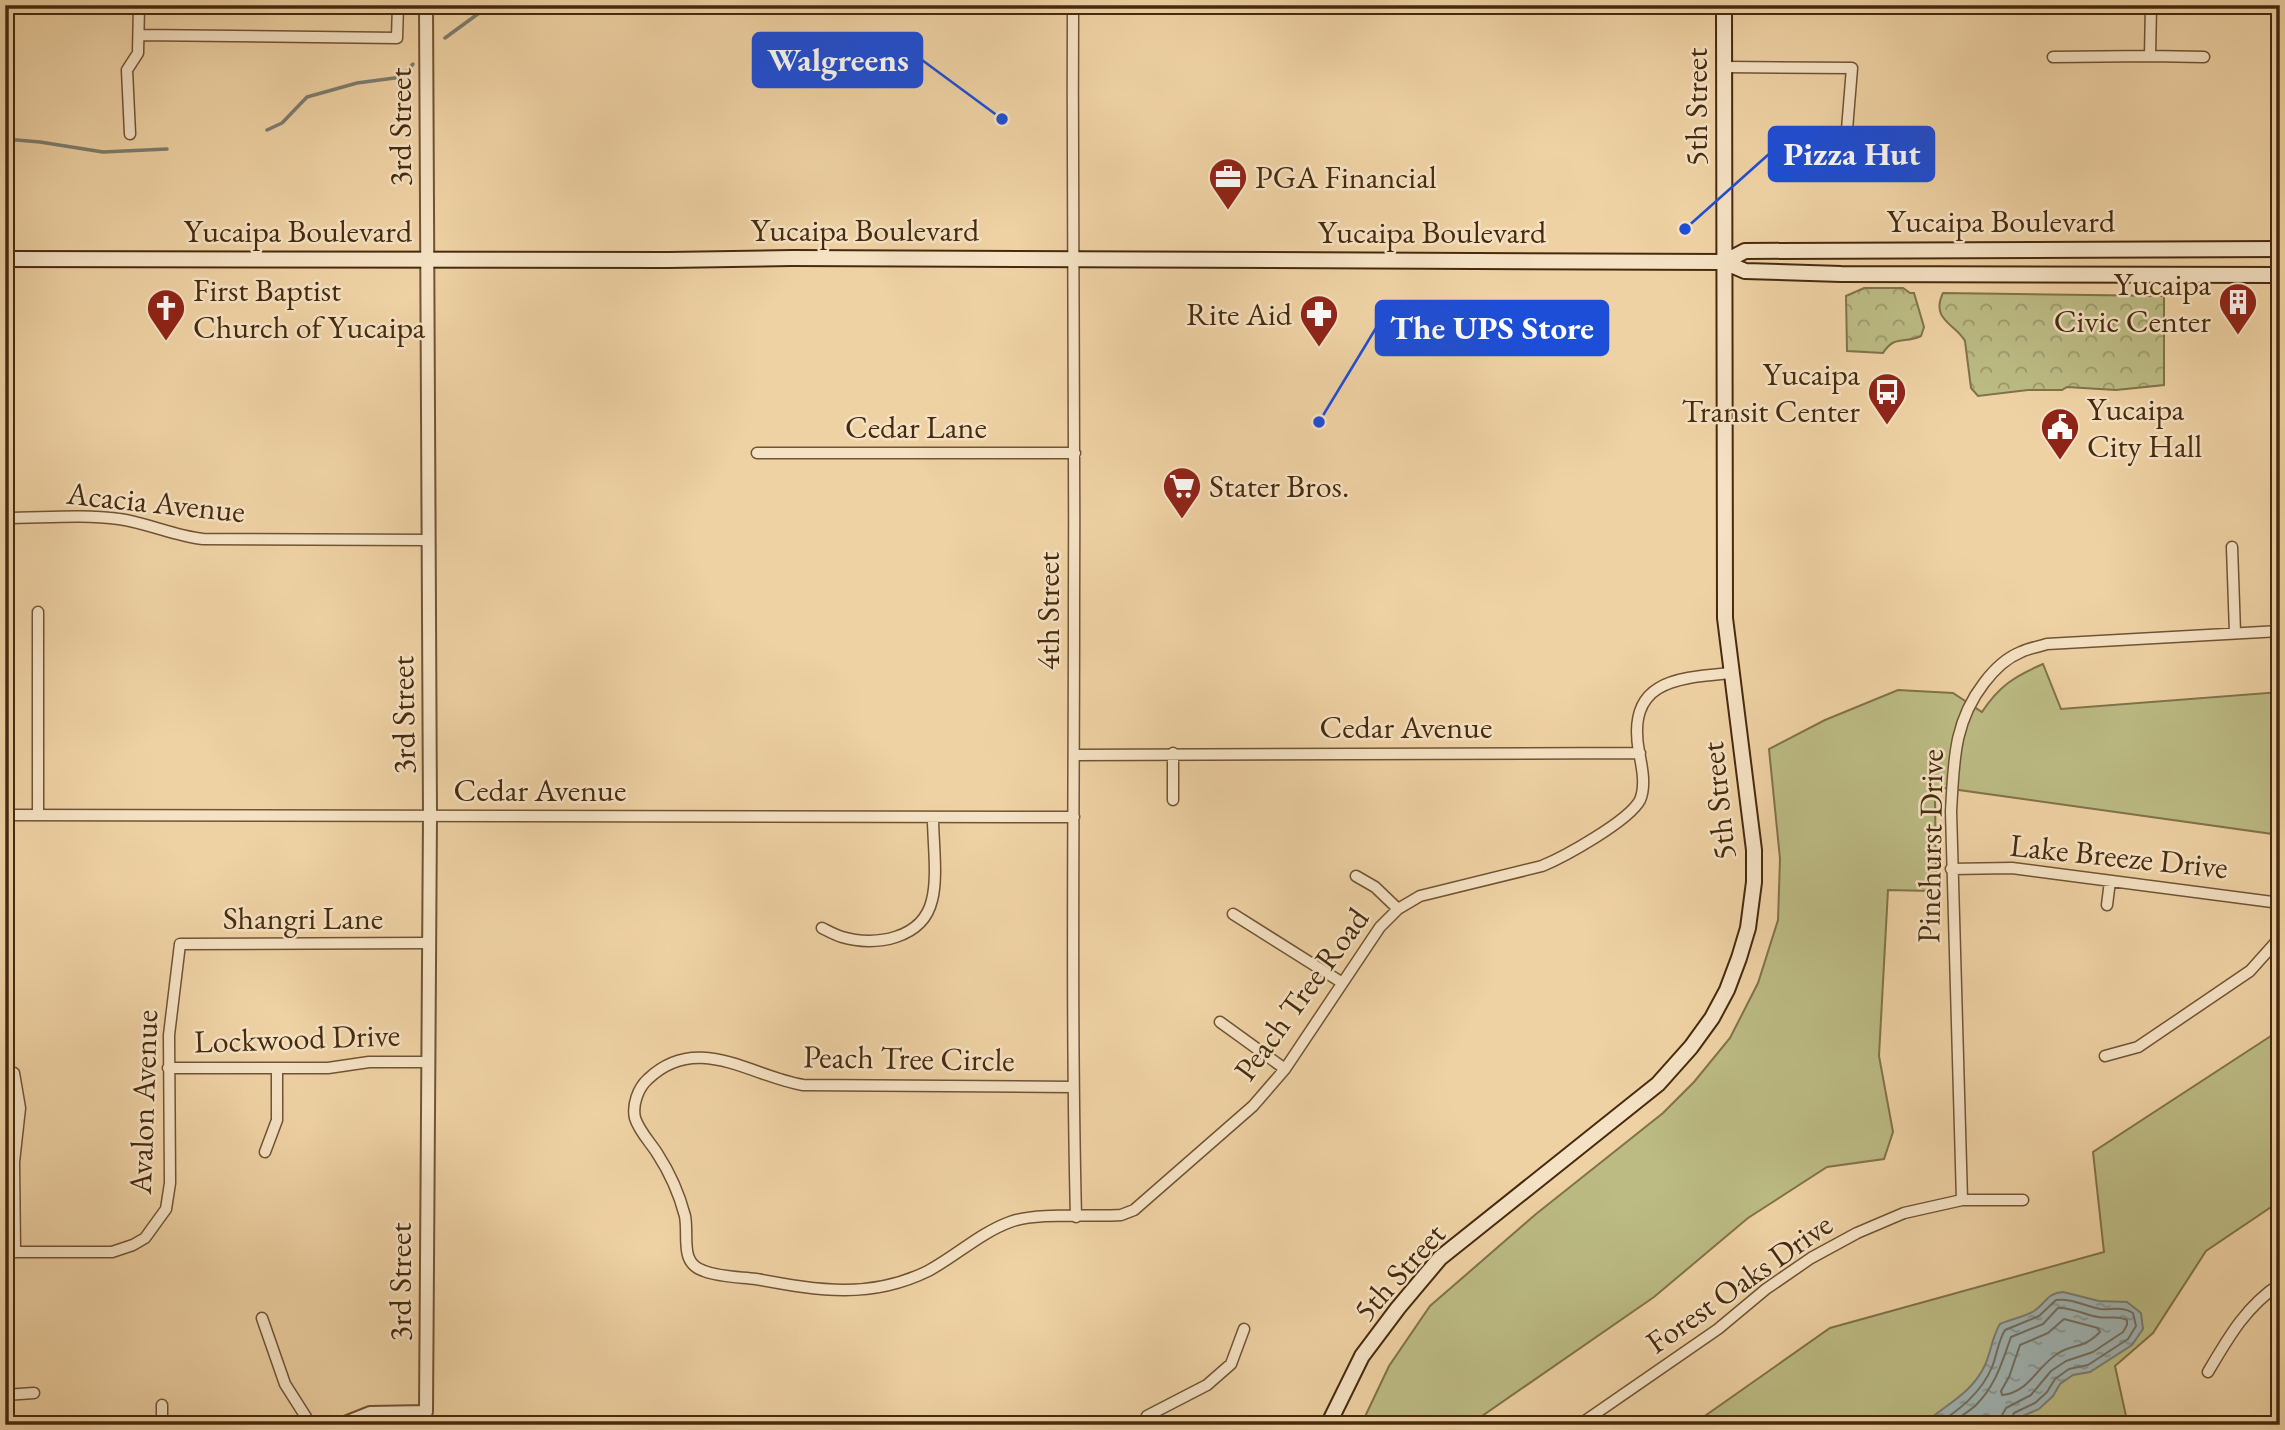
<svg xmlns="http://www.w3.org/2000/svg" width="2285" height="1430" font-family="'EB Garamond',serif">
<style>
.green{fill:#bcbb84;stroke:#817249;stroke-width:2}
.forest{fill:url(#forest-crowns);stroke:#817249;stroke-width:2}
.water{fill:url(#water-ripples);stroke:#7c7d71;stroke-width:2}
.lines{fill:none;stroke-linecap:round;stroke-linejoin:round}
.shore{stroke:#736f60;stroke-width:2}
.stream{stroke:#7c7d71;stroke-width:3.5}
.minor-casing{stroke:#705434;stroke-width:13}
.tertiary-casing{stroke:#705434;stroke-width:16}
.secondary-casing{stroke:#462a0e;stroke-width:18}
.minor{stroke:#f5e2c4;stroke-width:10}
.tertiary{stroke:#f5e2c4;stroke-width:12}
.secondary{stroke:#f5e2c4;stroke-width:14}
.labels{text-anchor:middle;stroke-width:5;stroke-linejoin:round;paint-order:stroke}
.street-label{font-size:32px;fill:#462a0e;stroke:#f5e2c4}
.poi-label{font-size:32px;fill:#462a0e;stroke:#f5e2c4;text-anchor:start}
.leader{fill:none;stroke:#1d4ed8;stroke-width:2.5}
.callout-dot{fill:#1d4ed8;stroke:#f5e2c4;stroke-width:2.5}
.callout{fill:#1d4ed8;stroke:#1d4ed8;stroke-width:2.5}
.callout-label{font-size:33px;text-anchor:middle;font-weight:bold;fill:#fff}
</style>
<defs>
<pattern id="forest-crowns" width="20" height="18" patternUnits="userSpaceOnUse" patternTransform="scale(1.75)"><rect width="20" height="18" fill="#bcbb84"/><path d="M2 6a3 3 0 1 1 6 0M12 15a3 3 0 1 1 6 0" fill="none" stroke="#9b986a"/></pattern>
<pattern id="water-ripples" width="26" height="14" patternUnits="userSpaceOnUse" patternTransform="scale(1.75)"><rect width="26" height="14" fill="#a0b4b3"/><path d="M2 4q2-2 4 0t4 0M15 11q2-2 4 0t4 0" fill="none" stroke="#849390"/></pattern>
</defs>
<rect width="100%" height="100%" fill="#efd2a4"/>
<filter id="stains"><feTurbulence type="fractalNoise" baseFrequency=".00286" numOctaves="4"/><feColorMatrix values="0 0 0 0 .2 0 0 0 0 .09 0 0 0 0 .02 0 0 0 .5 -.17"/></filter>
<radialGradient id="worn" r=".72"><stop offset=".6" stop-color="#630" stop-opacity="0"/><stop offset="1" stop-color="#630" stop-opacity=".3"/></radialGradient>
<path class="green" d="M2043 664 2061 709 2280 692V835L1937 787 1935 799 1936 873H1931L1930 891 1888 890 1879 1056 1893 1132 1884 1159 1827 1167 1748 1218 1654 1297 1469 1425H1361L1389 1366 1430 1306 1536 1214 1663 1113 1694 1082 1730 1038 1758 983 1778 920 1780 859 1769 749 1825 720 1898 690 1953 693 1982 712C1999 686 2015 676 2043 664Z
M2280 1030V1201L2206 1251 2153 1333 2115 1366 2128 1425H1692L1830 1328 2104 1252 2093 1152Z"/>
<path class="forest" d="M1864 288H1903L1910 293H1914L1924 327 1921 336C1905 344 1895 334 1883 353L1847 351 1846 296Z
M1943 293 2164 296V385L2116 390 2067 387 2062 390H2028L1978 396 1971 388 1965 341C1956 324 1930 320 1943 293Z"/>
<path class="water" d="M2063 1292 2099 1301 2127 1302 2141 1313 2143 1329 2132 1345 2090 1372 2073 1375 2060 1384 2053 1396 2039 1409 2018 1418 2014 1425H1923C1944 1405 1972 1394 1985 1365 1991 1352 1992 1337 2000 1324 2011 1319 2024 1317 2034 1311 2046 1303 2047 1293 2063 1292Z"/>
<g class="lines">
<path class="shore" d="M2064 1319 2098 1328 2100 1332C2082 1350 2074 1343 2057 1354 2037 1367 2028 1393 2002 1395L2001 1391 2009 1377 2020 1345 2048 1333Z
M1934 1425C1957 1413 1982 1392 1992 1367 1997 1355 1998 1341 2005 1330L2039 1316 2056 1300C2072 1298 2084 1306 2100 1309 2112 1310 2122 1306 2133 1313L2136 1326 2128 1339 2088 1365 2069 1369 2055 1379 2047 1392 2035 1403 2014 1413 2009 1425
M1950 1425C1958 1417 1969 1412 1976 1405 1996 1385 2002 1362 2011 1337L2043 1324 2058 1308C2072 1307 2084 1315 2098 1317 2108 1319 2118 1315 2127 1320V1325L2123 1332 2093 1352 2066 1361 2051 1371 2031 1395 2006 1408 2001 1417 2000 1425"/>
<path class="stream" d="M445 38 490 5
M267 130 282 123 307 97 357 83 402 77 413 64
M5 139 40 142 103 152 167 149
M2274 1425 2280 1423"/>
<g class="minor-casing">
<path id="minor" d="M1073 5C1072 206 1075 407 1074 608 1074 811 1071 1014 1076 1217
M2151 5 2150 56 2204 57
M139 35 397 38 398 5
M2053 57 2150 56
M1724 67 1852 68 1845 154
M130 134 127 70 138 53 139 5
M757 453H1075
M5 518C43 518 82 514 119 519 148 523 174 536 203 539L428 540
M2232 547 2235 633
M1173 753V800
M1074 755 1640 753
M5 815 1074 817
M38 815V612
M1951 869 2012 868 2280 903
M1356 876 1375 887 1398 909 1420 896 1542 866C1564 857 1629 821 1640 800 1646 786 1642 767 1639 752 1626 680 1677 678 1731 673
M2107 905 2110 881
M1233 914 1341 982
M822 928C828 931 835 935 842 937 875 947 923 939 932 900 938 877 933 842 933 818
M1220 1022 1285 1069
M2105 1056 2138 1047 2250 971 2275 943 2280 933
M168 1068H328L369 1062H428
M14 1073 20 1108 14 1162 15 1252
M1073 1087 803 1085C750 1076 697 1032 648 1079 638 1088 632 1105 635 1118 639 1131 650 1142 657 1153 670 1173 679 1193 685 1216 689 1237 679 1263 704 1271 720 1277 739 1277 756 1279 817 1290 869 1300 928 1271 956 1256 980 1233 1010 1222 1037 1212 1090 1217 1121 1215L1134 1210 1253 1106 1285 1069 1380 927 1398 909
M265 1152 277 1120V1068
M1962 1200 1951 811C1954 763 1953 723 1984 683 1993 671 2006 658 2021 652 2029 648 2038 647 2047 644L2280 631
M5 1252H112L133 1245 145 1238 166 1209 170 1183 169 1035 180 944 428 943
M262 1318 285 1384 311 1425
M2208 1372C2228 1338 2246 1306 2280 1284
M5 1395 34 1393
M162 1405V1425
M1143 1425 1147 1416 1207 1385 1231 1364 1244 1329
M1579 1425 1718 1329 1766 1289 1811 1258 1857 1233 1904 1213 1962 1200H2023"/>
</g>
<g class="tertiary-casing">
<path id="tertiary" d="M340 1425 370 1413 426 1412 430 816 426 5"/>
</g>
<g class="secondary-casing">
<path id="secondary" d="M5 259 668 260 792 258 1724 262 1745 271 1841 274 2280 275
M1724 262 1745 251 2280 249
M1328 1425 1362 1356 1398 1308 1440 1258 1658 1084 1691 1047 1712 1018 1727 990 1739 958 1748 928 1754 882V850L1725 618 1724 5"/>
</g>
<use href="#minor" class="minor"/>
<use href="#tertiary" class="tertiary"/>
<use href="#secondary" class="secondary"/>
</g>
<defs>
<g id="office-pin" transform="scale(2.0125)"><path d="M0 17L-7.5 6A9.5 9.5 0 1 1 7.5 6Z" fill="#8f2418" stroke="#f5e2c4"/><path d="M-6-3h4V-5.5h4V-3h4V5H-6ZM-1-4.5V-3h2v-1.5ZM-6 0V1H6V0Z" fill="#fff"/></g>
<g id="building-pin" transform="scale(2.0125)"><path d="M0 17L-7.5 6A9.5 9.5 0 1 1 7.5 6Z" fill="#8f2418" stroke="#f5e2c4"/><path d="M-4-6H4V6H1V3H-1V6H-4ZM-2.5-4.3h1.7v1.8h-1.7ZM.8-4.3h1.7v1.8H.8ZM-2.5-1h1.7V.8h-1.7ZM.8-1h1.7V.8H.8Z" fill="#fff"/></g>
<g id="church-pin" transform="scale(2.0125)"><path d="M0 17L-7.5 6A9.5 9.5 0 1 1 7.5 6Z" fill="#8f2418" stroke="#f5e2c4"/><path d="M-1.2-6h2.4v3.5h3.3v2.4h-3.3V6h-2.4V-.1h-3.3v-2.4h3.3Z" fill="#fff"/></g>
<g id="pharmacy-pin" transform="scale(2.0125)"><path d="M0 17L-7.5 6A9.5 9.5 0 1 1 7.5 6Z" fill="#8f2418" stroke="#f5e2c4"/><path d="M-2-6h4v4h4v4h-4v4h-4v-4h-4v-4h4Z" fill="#fff"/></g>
<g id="bus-pin" transform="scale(2.0125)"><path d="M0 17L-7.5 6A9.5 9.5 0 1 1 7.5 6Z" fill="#8f2418" stroke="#f5e2c4"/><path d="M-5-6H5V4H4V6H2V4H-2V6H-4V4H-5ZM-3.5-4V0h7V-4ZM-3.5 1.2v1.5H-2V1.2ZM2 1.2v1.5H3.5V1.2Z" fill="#fff"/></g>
<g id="civic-pin" transform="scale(2.0125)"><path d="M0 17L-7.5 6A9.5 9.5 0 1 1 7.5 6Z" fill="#8f2418" stroke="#f5e2c4"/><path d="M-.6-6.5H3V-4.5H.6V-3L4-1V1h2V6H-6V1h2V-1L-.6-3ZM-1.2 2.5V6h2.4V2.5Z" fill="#fff"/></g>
<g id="supermarket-pin" transform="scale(2.0125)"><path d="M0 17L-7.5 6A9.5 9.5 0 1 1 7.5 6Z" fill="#8f2418" stroke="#f5e2c4"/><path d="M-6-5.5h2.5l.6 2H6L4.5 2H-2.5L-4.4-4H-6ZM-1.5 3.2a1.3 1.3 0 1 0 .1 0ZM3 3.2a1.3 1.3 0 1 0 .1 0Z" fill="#fff"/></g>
</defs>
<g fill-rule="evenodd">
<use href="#office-pin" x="1228" y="177"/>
<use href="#building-pin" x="2238" y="302"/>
<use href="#church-pin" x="166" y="308"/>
<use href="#pharmacy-pin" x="1319" y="314"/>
<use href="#bus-pin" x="1887" y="392"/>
<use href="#civic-pin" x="2060" y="427"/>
<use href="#supermarket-pin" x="1182" y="486"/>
</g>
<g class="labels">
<g class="street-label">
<text transform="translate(1696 107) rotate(-90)" y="11">5th Street</text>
<text transform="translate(400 127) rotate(-90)" y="11">3rd Street</text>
<text x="2001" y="232">Yucaipa Boulevard</text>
<text x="865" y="241">Yucaipa Boulevard</text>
<text x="298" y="242">Yucaipa Boulevard</text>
<text x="1432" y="243">Yucaipa Boulevard</text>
<text x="916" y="438">Cedar Lane</text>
<text transform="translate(156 502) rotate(6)" y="11">Acacia Avenue</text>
<text transform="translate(1048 611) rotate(-90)" y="11">4th Street</text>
<text transform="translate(403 715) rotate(-91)" y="11">3rd Street</text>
<text x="1406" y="738">Cedar Avenue</text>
<text x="540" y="801">Cedar Avenue</text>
<text transform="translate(1718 801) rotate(-96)" y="11">5th Street</text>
<text transform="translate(1930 846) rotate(-89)" y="11">Pinehurst Drive</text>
<text transform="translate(2119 856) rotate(6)" y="11">Lake Breeze Drive</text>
<text x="303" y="929">Shangri Lane</text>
<text transform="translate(1301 994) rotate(-54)" y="11">Peach Tree Road</text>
<text transform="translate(297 1038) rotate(-2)" y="11">Lockwood Drive</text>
<text transform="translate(909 1058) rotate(1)" y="11">Peach Tree Circle</text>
<text transform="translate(143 1102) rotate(-88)" y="11">Avalon Avenue</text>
<text transform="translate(1399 1272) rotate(-48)" y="11">5th Street</text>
<text transform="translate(400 1282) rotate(-90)" y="11">3rd Street</text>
<text transform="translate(1739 1283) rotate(-35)" y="11">Forest Oaks Drive</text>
</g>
<g class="poi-label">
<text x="1255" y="188">PGA Financial</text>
<text x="2211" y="295" text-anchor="end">Yucaipa<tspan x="2211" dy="37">Civic Center</tspan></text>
<text x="193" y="301">First Baptist<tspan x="193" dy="37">Church of Yucaipa</tspan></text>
<text x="1292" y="325" text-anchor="end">Rite Aid</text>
<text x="1860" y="385" text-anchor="end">Yucaipa<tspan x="1860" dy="37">Transit Center</tspan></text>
<text x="2087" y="420">Yucaipa<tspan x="2087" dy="37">City Hall</tspan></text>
<text x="1209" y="497">Stater Bros.</text>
</g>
</g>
<path class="leader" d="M1002 119L922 60M1685 229L1769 154M1319 422L1376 328"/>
<g class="callout-dot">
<circle cx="1002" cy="119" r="7"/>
<circle cx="1685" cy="229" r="7"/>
<circle cx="1319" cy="422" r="7"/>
</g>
<g class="callout">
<rect x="753" y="33" width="169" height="54" rx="7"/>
<rect x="1769" y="127" width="165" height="54" rx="7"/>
<rect x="1376" y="301" width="232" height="54" rx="7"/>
</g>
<g class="callout-label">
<text x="838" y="71">Walgreens</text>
<text x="1852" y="165">Pizza Hut</text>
<text x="1492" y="339">The UPS Store</text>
</g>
<rect width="2285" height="1430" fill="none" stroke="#efd2a4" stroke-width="28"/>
<rect x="7" y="7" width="2271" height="1416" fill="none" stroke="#462a0e" stroke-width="3.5"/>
<rect x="14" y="14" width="2257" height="1402" fill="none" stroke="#462a0e" stroke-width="2"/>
<rect width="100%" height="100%" filter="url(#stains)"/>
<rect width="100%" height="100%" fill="url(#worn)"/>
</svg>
